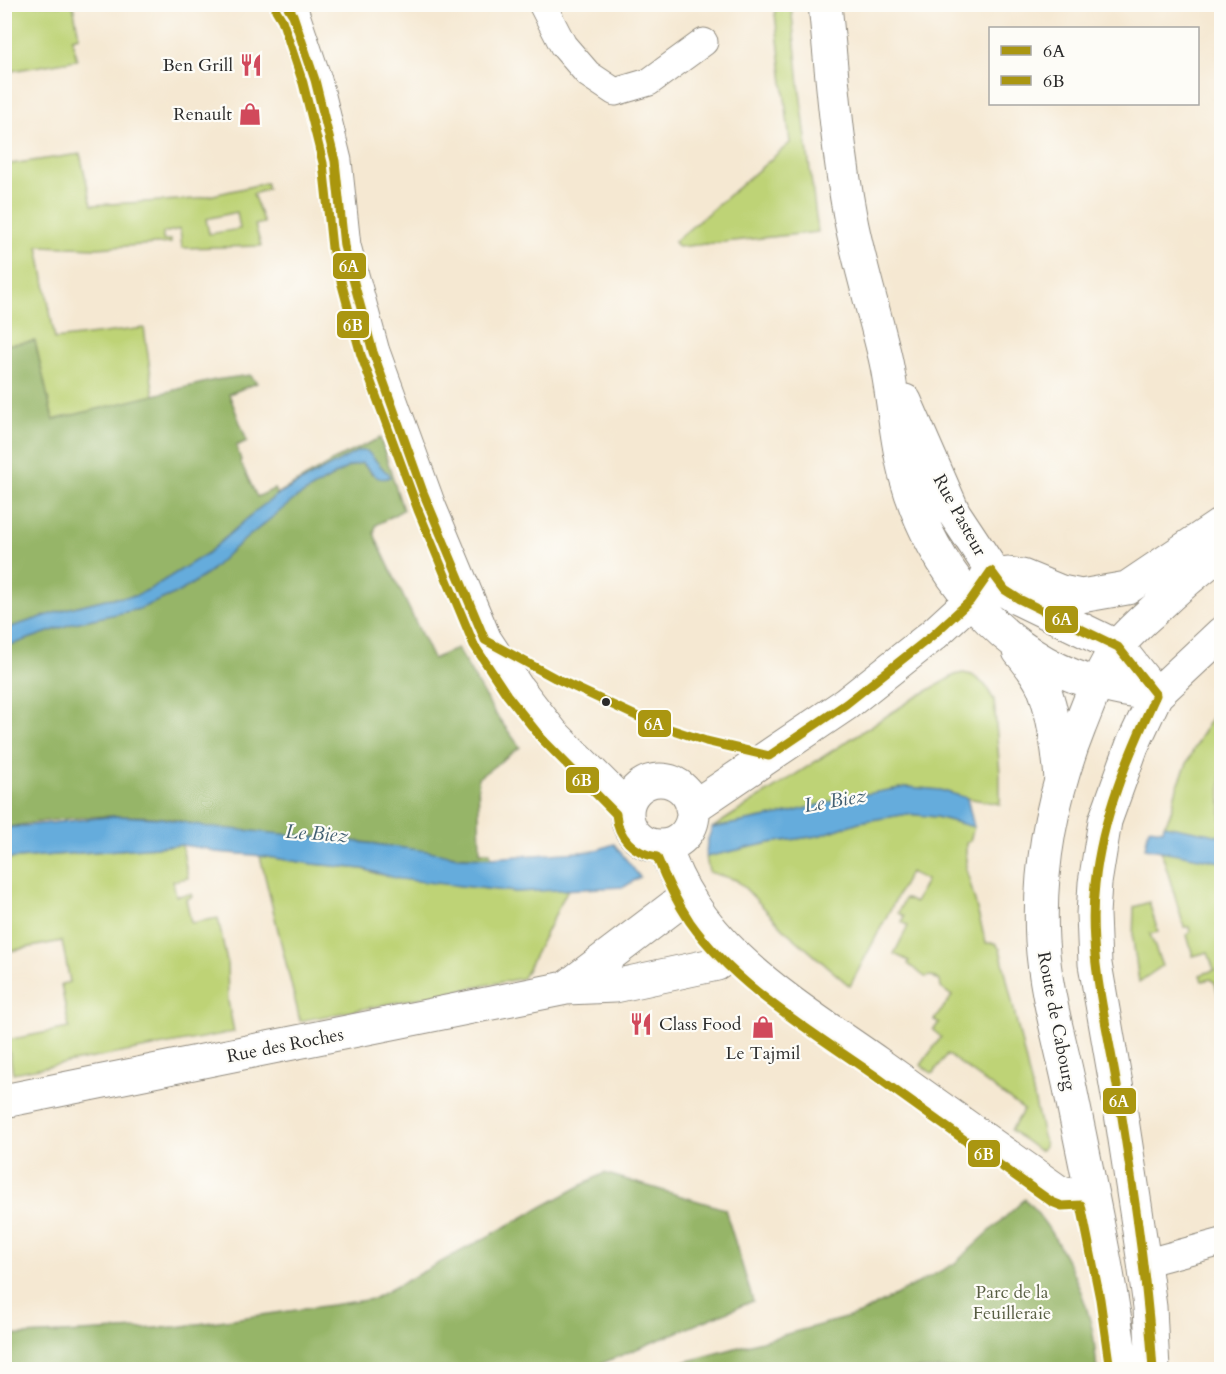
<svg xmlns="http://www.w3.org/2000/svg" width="1226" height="1374" font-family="Cardo,serif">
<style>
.green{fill:#bed376;stroke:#747f50;stroke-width:1.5;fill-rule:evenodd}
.forest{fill:#96b567;stroke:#607049;stroke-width:1.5}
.water{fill:#65acdc;stroke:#486c84;stroke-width:1.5}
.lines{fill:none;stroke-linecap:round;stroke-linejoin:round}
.minor-casing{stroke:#908a7e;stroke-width:29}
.tertiary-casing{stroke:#908a7e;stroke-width:35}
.secondary-casing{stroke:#908a7e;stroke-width:35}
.primary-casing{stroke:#908a7e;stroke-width:35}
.minor{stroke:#fff;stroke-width:27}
.tertiary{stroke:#fff;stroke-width:33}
.secondary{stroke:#fff;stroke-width:33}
.primary{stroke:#fff;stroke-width:33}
.bus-1-casing{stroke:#fdfcf7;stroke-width:14}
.bus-2-casing{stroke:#fdfcf7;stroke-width:14}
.bus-1{stroke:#aa9611;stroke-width:9}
.bus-2{stroke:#aa9611;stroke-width:9}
.bus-dot{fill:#2b2b2b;stroke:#fdfcf7;stroke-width:2}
.labels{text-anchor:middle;stroke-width:4.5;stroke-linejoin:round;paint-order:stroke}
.poi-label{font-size:18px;fill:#2b2b2b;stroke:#fdfcf7;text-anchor:end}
.street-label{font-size:18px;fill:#2b2b2b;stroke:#fdfcf7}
.park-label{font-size:18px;fill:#575d42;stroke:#fdfcf7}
.water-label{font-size:20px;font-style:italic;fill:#425f72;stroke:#fdfcf7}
.line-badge{stroke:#fdfcf7;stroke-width:2}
.badge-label{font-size:16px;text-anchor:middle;font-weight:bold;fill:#fff}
</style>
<rect width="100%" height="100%" fill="#fdfcf7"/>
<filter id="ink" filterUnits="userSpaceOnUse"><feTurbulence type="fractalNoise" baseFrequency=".0167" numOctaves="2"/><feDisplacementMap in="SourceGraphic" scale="12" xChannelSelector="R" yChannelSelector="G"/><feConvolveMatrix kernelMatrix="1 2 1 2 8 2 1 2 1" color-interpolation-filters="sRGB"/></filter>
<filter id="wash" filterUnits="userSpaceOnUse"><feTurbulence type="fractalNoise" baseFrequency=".008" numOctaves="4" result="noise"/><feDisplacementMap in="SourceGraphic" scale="24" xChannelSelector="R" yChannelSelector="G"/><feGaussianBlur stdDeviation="1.35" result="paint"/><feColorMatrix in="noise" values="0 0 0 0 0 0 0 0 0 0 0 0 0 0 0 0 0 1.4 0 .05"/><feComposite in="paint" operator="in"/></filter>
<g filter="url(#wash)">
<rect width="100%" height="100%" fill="#f5e8d2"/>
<path class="green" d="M5 4 73 5 79 36 72 38 77 60 5 72Z
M774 5H791L799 84 818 232 678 247 674 242 790 143Z
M80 154 92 205 196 199 266 183 268 189 253 194 264 223 255 225 261 246 182 248 180 229 163 233V240H171V243L97 248 38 246 55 339 144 328 154 396 53 420 35 342 5 345 4 165ZM237 212 240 229 209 234 206 219Z
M963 673 972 675 985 685 994 700 1000 773V804L967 798 940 790 907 787 854 796 788 813 712 828 913 699 955 675Z
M1221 705V836L1164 825C1173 814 1173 798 1178 785 1189 757 1203 728 1221 705Z
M908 814 936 817 974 827 970 841 966 842V868L986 943H995L1000 949 1045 1145 1042 1150H1038L1011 1130 1024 1110 947 1054 933 1074 921 1065 941 1037 933 1030 939 1023 934 1020 952 996 941 988 940 981 932 976 925 977 908 964 909 961 894 954 908 926 902 922 904 916 898 913 905 898 915 903 926 880 910 872 850 986 787 932 744 887 736 880 709 872 706 857 769 843 818 836 859 822Z
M182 845 188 878 173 881 176 896 191 894 192 897 186 899 191 923 218 918 227 962 228 1001 234 1032 13 1073 7 1040 69 1028 61 984 70 982 62 941 5 952V859Z
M1161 850 1221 862V1004L1215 983 1211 979 1202 981 1200 975 1214 970 1208 952 1193 956 1187 935 1190 932 1189 927H1184Z
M260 856 313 864 363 869 377 874 461 886 515 892 568 889 523 978 300 1021Z
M1149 902 1158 932 1150 934 1162 966 1139 982 1133 940 1134 907Z"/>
<path class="forest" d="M35 341 53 420 215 380 250 375 257 383 229 394 247 441 236 446 241 460 240 461 257 497 274 489 277 494 327 465 331 461 380 438 403 510 376 525 374 533 377 541 433 659 457 648 494 712 520 747 478 778 480 852H490L491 858C439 857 388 844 337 839 294 834 251 834 209 828 194 825 179 820 164 818 118 813 50 818 5 828V645L14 644 74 623 139 609 181 591 207 574 233 549 296 498 348 467 362 463 372 474 386 472 367 452 279 494 257 510 208 553 150 589 135 596 106 599 70 608 5 629 4 345Z
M604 1173 725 1209 753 1301 588 1369H5V1336L177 1327 373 1299Z
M1025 1199C1055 1230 1081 1282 1091 1324 1095 1338 1095 1355 1097 1369H659L860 1314 954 1264Z"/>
<path class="water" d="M358 451H367L386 472H388L390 477C375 483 373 471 362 463L348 467 296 498 233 549 207 574 181 591 139 609 74 623 14 644 5 645V629L70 608 106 599 135 596 150 589 208 553 257 510 279 494Z
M907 787 940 790 967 798 974 827 936 817 908 814 859 822 818 836 769 843 706 857 707 842 712 828 788 813 854 796Z
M116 816 161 818 208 827 336 839 434 852 458 857 491 858 594 851 614 844 640 877 624 887 515 892 399 879 363 869 313 864 254 855 215 852 208 849 182 845 5 859V828Z
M1164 825 1221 836V862L1145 848 1149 828 1163 830Z"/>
</g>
<g filter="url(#ink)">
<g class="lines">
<g class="minor-casing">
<path id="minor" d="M542 4 563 45 588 74 615 92 649 82 704 42
M1144 1263 1222 1242"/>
</g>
<g class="tertiary-casing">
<path id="tertiary" d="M286 4 293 15 315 80 335 161 344 246 373 352 429 506 485 640 517 688 552 733 627 808
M627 813a33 33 0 1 1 66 0a33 33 0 1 1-66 0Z
M692 808 846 704 933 635 970 601 991 571
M665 846C696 949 797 1006 880 1065 940 1108 999 1150 1059 1192L1064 1194 1091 1193
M566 988 686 897
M4 1101 566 988 615 986 717 964 731 952"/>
</g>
<g class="secondary-casing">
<path id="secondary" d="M825 4C832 75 837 146 850 216 859 264 874 310 885 357 894 396 895 438 906 477 931 568 1003 659 1098 684 1117 689 1136 692 1156 695
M905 401 954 513 1005 590 1019 599 1118 647 1156 695
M1008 574 1022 576 1061 592 1081 596 1127 588 1222 524
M1019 651C1028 662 1037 673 1043 686 1053 710 1059 753 1061 779"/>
</g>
<g class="primary-casing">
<path id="primary" d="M1122 1370C1110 1275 1089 1182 1070 1088 1060 1040 1045 991 1042 941 1038 869 1052 796 1079 728 1090 701 1100 671 1118 646 1128 633 1141 622 1153 611 1175 590 1198 570 1222 552
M1153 1370 1150 1307 1144 1263 1120 1107 1095 964 1093 914 1095 883 1105 821 1132 746 1156 695 1222 633"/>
</g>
<use href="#minor" class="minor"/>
<use href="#tertiary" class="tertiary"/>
<use href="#secondary" class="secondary"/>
<use href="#primary" class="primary"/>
<g class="bus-1-casing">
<path id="bus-1" d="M286 4 293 15 315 80 335 161 344 246 373 352 423 492 485 640 555 678 649 722 706 741 769 756 846 704 933 635 970 601 991 571 1005 590 1019 599 1118 647 1156 695C1128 756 1102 817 1095 884 1087 952 1106 1019 1117 1086 1132 1180 1147 1274 1153 1370"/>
</g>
<g class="bus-2-casing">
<path id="bus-2" d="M276 10 282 20 303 83 323 163 332 248 361 355 418 510 474 645 507 695 543 740 616 814C618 837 633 853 657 857 666 880 676 901 690 922 736 987 810 1030 874 1075 933 1118 993 1160 1052 1202L1062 1206 1081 1205 1100 1299 1110 1370"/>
</g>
<use href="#bus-1" class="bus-1"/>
<use href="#bus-2" class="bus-2"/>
</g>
</g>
<defs>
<g id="restaurant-bare" transform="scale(1.8)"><path d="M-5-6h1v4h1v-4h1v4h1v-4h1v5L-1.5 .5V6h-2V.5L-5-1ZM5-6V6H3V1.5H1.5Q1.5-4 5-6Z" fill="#d1495b" stroke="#fdfcf7" stroke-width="2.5" paint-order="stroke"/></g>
<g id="shop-bare" transform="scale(1.8)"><path d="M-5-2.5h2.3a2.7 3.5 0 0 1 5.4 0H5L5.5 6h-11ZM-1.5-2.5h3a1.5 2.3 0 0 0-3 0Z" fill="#d1495b" stroke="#fdfcf7" stroke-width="2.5" paint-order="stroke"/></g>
</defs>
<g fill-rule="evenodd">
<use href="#restaurant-bare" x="251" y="65"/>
<use href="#shop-bare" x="250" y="114"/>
<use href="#restaurant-bare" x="641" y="1024"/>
<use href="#shop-bare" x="763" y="1027"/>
</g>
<circle class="bus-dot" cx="606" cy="702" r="5"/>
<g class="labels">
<g class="poi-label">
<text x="233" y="71">Ben Grill</text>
<text x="232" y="120">Renault</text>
<text x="659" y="1030" text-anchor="start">Class Food</text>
<text x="763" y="1059" text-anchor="middle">Le Tajmil</text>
</g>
<g class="street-label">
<text transform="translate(960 515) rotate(61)" y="6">Rue Pasteur</text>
<text transform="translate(1057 1021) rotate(79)" y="6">Route de Cabourg</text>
<text transform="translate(285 1045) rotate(-11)" y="6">Rue des Roches</text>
</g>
<g class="park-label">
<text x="1012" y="1298">Parc de la<tspan x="1012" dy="21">Feuilleraie</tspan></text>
</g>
<g class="water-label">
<text transform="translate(835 800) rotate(-10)" y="7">Le Biez</text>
<text transform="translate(317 833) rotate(4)" y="7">Le Biez</text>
</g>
</g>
<g class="line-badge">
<rect x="332" y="252" width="35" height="28" rx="6" fill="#aa9611"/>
<rect x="336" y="310" width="34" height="29" rx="6" fill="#aa9611"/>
<rect x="1044" y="605" width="35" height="29" rx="6" fill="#aa9611"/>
<rect x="637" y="709" width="35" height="29" rx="6" fill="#aa9611"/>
<rect x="565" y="766" width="35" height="28" rx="6" fill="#aa9611"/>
<rect x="1102" y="1087" width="35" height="28" rx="6" fill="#aa9611"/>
<rect x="967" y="1139" width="34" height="29" rx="6" fill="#aa9611"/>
</g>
<g class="badge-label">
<text x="349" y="272">6A</text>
<text x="353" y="331">6B</text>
<text x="1062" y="625">6A</text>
<text x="654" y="730">6A</text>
<text x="582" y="786">6B</text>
<text x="1119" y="1107">6A</text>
<text x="984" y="1160">6B</text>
</g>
<rect width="1226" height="1374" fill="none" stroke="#fdfcf7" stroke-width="24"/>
<rect x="989" y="27" width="210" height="78" fill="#fdfcf7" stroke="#a9a8a5" stroke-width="1.5"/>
<rect x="1001" y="46" width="30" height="9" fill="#aa9611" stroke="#a9a8a5" stroke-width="1.5"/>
<text x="1043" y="57" font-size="18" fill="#2b2b2b">6A</text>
<rect x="1001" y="76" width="30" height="9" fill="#aa9611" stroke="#a9a8a5" stroke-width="1.5"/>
<text x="1043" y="87" font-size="18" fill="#2b2b2b">6B</text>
</svg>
